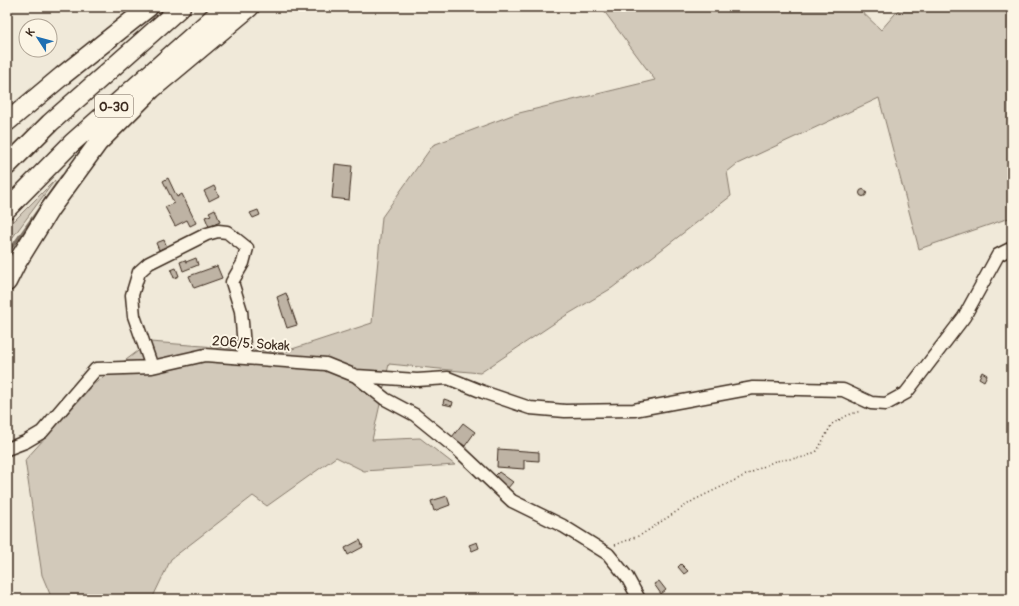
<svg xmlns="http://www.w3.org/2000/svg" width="1019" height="606" font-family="Pangolin,sans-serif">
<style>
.green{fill:#d2c9ba;stroke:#867a6c}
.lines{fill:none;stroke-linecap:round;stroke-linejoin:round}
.stream{stroke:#7e7163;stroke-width:3}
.building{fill:#beb3a4;stroke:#3b2a1e}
.minor-casing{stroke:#3b2a1e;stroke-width:15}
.highway-casing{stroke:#3b2a1e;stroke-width:21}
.path{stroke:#3b2a1e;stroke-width:1.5;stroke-dasharray:1 3;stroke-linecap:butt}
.minor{stroke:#fcf5e5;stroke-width:12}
.highway{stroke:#fcf5e5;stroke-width:18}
.labels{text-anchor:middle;stroke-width:4;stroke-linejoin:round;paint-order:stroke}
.shield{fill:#fcf5e5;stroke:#75675a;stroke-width:1}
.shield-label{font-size:13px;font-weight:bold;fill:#3b2a1e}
.street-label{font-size:14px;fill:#3b2a1e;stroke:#fcf5e5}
</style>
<rect width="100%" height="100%" fill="#f0e9d9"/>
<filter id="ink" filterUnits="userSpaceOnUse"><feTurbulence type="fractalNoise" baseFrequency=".025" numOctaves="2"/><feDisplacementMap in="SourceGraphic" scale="8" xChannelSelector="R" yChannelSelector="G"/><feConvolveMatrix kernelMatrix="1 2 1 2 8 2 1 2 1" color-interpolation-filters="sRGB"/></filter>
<g filter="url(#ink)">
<path class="green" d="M601 7H857L881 30 901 7H1012V217L919 249 879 98 737 164 727 172 731 196 612 288 565 316 480 373 389 364 372 440 420 438 455 465 364 471 336 457 267 506 253 496 171 559 152 599H52L42 575 25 460 94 384 150 342 283 352 372 323 382 217 433 145 515 114 655 80Z
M55 180 7 245V228Z"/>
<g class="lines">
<path class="stream" d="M7 254 62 176"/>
</g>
<path class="building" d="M335 164 352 166 349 200 332 198Z
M168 178 177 197 182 194 196 223 190 226 187 220 175 226 165 207 174 203 163 181Z
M214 186 219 196 209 201 204 191Z
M859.5 193a3.5 3.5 0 1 1 7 0a3.5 3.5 0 1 1-7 0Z
M215 209 220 222 209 227 205 217 211 215 209 212Z
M258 210 260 215 253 218 250 213Z
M164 240 167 247 159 250 156 243Z
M196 258 198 265 183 271 180 262 185 260 186 262Z
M217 266 222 278 194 288 189 276Z
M176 268 179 276 174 278 171 270Z
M286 293 297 325 287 328 277 297Z
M982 372 987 375 984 381 979 378Z
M444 399 453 402 452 406 443 404Z
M463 423 475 432 465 446 452 437Z
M498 449 539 452V461L524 460V469L497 467Z
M499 472 513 482 507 489 495 476Z
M447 496 450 505 434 511 431 501Z
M360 540 363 547 348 555 345 548Z
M477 542 479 548 472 551 469 545Z
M681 564 688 571 684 574 678 567Z
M659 581 666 590 661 594 654 584Z"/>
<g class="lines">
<g class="minor-casing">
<path id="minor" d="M152 367 134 316 132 295 139 272 149 263 207 234 218 231 227 232 247 248 243 263 232 282 241 311 245 358
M356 376 385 399 415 415 457 449 512 501 563 526 608 554 627 577 639 599
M7 449 25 442 42 432 96 369 152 367 205 355 326 364 356 376 417 380 448 378 483 392 530 408 565 411 634 410 753 388 843 390 871 403 886 404 906 393 964 317 998 255 1012 248"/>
</g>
<g class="highway-casing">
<path id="highway" d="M7 122 62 76 149 7
M7 166 50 123 181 7
M7 209 72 143 225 7
M7 282 16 264 50 209 98 143 152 89 250 7"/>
</g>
<path class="path" d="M615 545 641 535 694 500 775 461 805 457 817 451 832 424 848 415 861 411"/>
<use href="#minor" class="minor"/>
<use href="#highway" class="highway"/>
</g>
</g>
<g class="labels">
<rect class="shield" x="95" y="95" width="38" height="22" rx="3"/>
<g class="shield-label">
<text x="114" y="111">O-30</text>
</g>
<g class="street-label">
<text transform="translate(251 343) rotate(4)" y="5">206/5. Sokak</text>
</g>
</g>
<rect width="1019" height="606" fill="none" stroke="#fcf5e5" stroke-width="24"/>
<rect x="12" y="12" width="995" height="582" fill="none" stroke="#3b2a1e" stroke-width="1.5" filter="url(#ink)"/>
<g transform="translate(38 38) rotate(306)"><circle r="19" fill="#fcf5e5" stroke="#afa495"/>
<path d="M0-3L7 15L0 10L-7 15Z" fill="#1f6fb2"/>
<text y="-6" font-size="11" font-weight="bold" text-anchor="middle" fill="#3b2a1e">K</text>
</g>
</svg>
